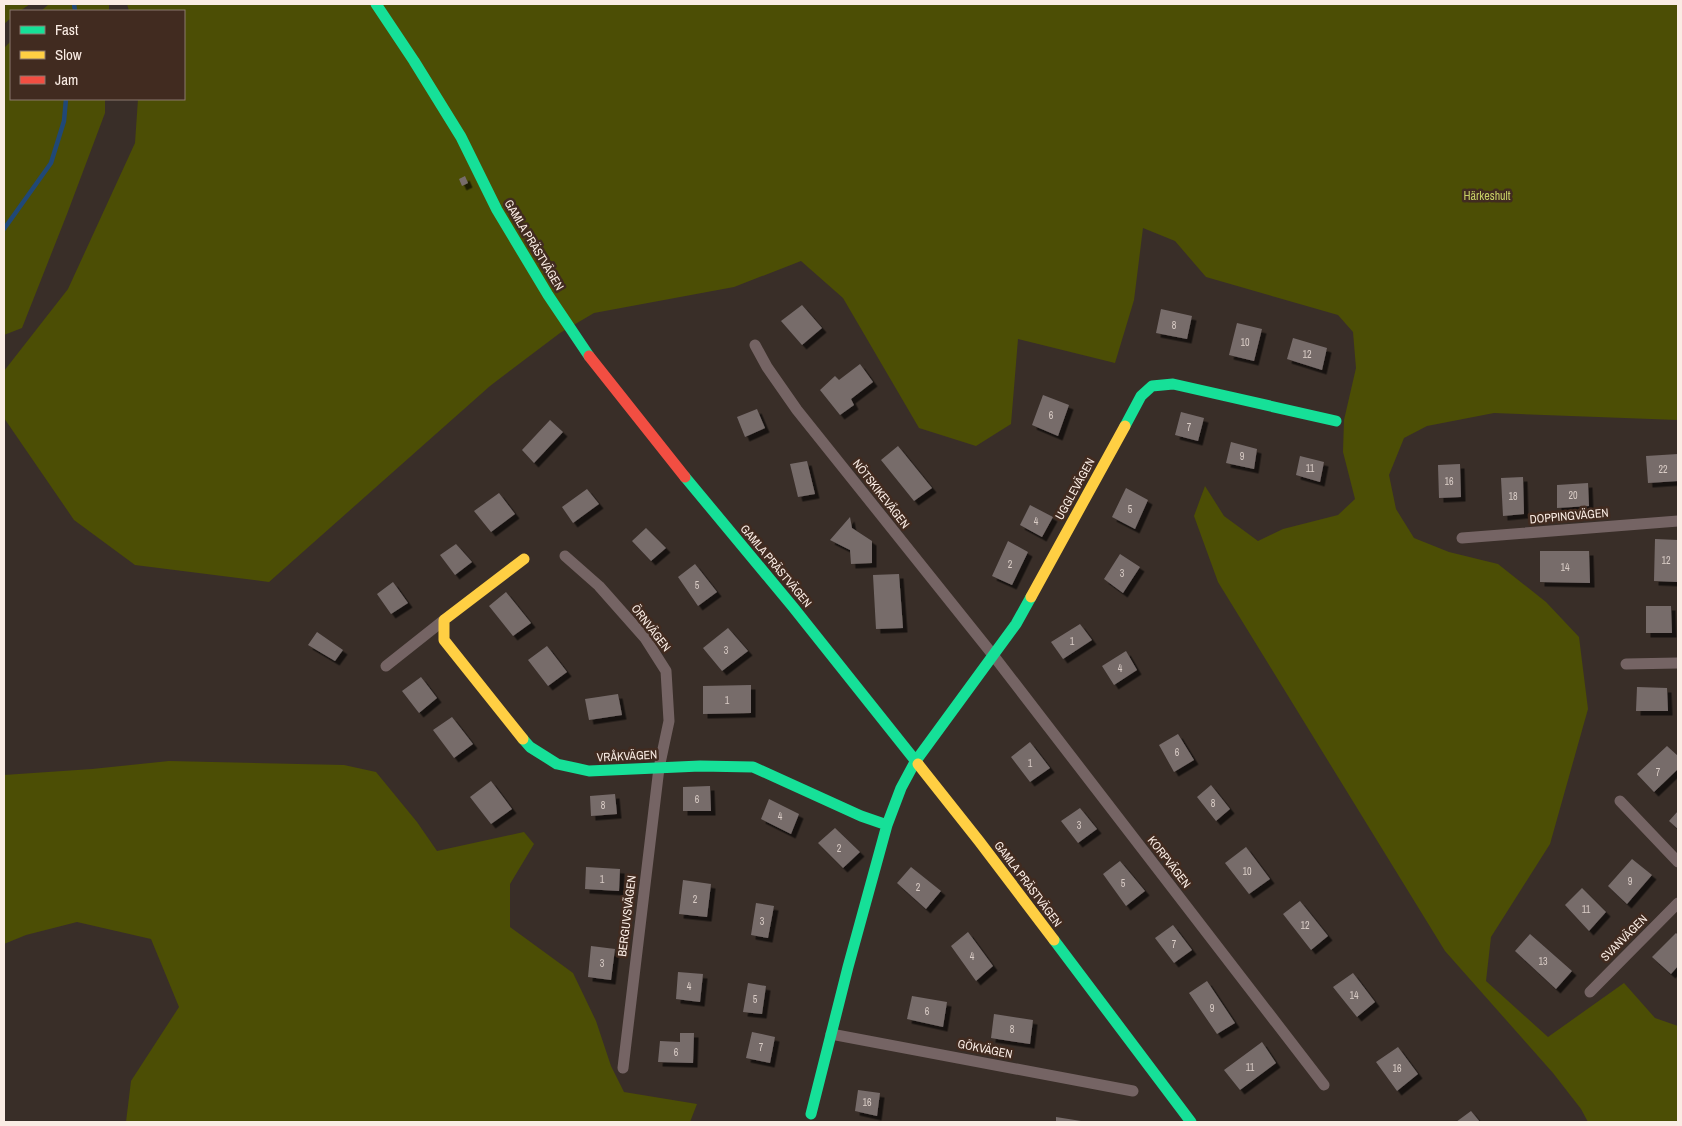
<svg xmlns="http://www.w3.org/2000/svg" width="1682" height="1126" font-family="'Archivo Narrow',sans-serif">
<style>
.green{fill:#4c4e05}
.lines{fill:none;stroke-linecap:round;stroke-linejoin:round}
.stream{stroke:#204877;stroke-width:4.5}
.building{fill:#776c6b;filter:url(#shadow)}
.street{stroke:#756464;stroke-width:11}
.fast{stroke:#16e098;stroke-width:11}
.slow{stroke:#ffcf43;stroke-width:11}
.jam{stroke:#f24e42;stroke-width:11}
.labels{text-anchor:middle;stroke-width:5;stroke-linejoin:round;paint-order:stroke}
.number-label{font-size:10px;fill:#d9ccc6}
.park-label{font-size:12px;fill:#c6ce65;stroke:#412b20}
.street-label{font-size:12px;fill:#faece4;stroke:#412b20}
</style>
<defs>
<filter id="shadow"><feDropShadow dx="4.5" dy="4.5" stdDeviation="0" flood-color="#0009"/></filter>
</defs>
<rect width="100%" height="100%" fill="#392e28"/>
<path class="green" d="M4 4H30L20 11H11V18L4 24Z
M49 4H109V11H41Z
M127 4H1678V420L1494 413 1427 426 1404 438 1389 475 1396 509 1414 538 1449 552 1498 564 1546 602 1579 637 1588 709 1550 844 1491 937 1486 981 1548 1037 1624 983 1655 1018 1678 1026V1122H1588L1581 1109 1553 1073 1445 951 1218 582 1194 516 1205 486 1224 516 1258 541 1283 529 1338 515 1355 499 1343 452 1344 420 1356 368 1353 332 1338 315 1206 277 1175 241 1143 228 1134 300 1115 363 1018 339 1011 424 976 446 919 428 843 298 801 261 734 287 594 313 560 333 490 386 269 582 135 565 74 520 4 418V371L68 289 135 143 138 99H184V11H129Z
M11 41V99H105V113L67 214 22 328 4 335V48Z
M169 761 344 765 376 772 417 822 437 851 524 832 534 844 510 884V927L573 973 596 1021 611 1066 624 1092 697 1104 690 1122H126L131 1081 179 1007 151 939 77 922 26 935 4 944V775L92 769Z"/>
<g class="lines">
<path class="stream" d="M74 4 75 11
M4 229 51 163 64 121 66 99"/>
</g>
<path class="building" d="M465 176 468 183 462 186 459 179Z
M802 305 822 328 802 345 781 321Z
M1161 309 1192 316 1187 339 1156 333Z
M1237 323 1262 329 1254 361 1229 355Z
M1293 338 1327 348 1322 370 1287 359Z
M860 364 873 382 851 399 854 405 840 415 820 390 835 376 839 380Z
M1043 395 1069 405 1058 436 1032 425Z
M757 409 765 428 745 437 737 417Z
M1181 412 1204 418 1198 441 1175 435Z
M550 420 563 432 534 463 522 450Z
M1231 442 1257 449 1254 469 1226 463Z
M898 446 932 488 914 501 881 460Z
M1678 454V481L1648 483 1646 456Z
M1300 456 1324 462 1320 482 1296 475Z
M807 461 815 494 798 497 790 464Z
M1460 464 1461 497 1439 498 1438 465Z
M1523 477 1524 514 1503 516 1501 478Z
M1588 483 1589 506 1557 508V485Z
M1126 488 1148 500 1135 529 1112 517Z
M587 489 599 504 573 523 562 507Z
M499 493 515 514 491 532 474 511Z
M1030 505 1053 517 1042 537 1020 525Z
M850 517 852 528 872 541V563L851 564 850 550 830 540Z
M646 528 666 548 651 561 632 541Z
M1655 539 1678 540V582L1654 581Z
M1008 541 1028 552 1012 585 992 576Z
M456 544 472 562 455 575 440 555Z
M1540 551H1589L1590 583 1540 582Z
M1120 554 1140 567 1123 593 1104 579Z
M695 564 717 592 698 606 678 577Z
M899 574 903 628 876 629 873 575Z
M393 582 408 603 391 614 377 594Z
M506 592 531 623 513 636 489 606Z
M1646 606H1671L1672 633H1646Z
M1080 624 1092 640 1063 659 1051 642Z
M728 628 748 651 722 671 703 648Z
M317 632 343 650 335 661 308 645Z
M547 646 567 672 548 686 528 660Z
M1126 651 1137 670 1114 685 1102 666Z
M421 677 437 698 419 713 402 691Z
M751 685V713L703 714V686Z
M1637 687 1667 688 1668 711H1636Z
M618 694 622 715 589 720 585 699Z
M452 717 473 744 454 758 433 730Z
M1178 734 1194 760 1174 772 1159 745Z
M1030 742 1050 768 1030 782 1011 757Z
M1667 746 1678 756V769L1654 792 1637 774Z
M491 781 512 809 491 824 470 797Z
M1211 785 1230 809 1216 821 1197 797Z
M710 786 711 811H683V787Z
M615 794 617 814 591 816 590 796Z
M769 799 799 814 791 834 761 819Z
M1080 808 1097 829 1078 843 1061 821Z
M1678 811V829L1669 821Z
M835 828 860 852 843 868 818 843Z
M1246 847 1270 879 1249 894 1225 863Z
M1632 859 1652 875 1627 904 1608 886Z
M1120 861 1145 891 1126 906 1103 874Z
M586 867 620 869 619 891 585 889Z
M911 867 941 891 926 909 897 883Z
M683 880 711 884 707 917 679 914Z
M1582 888 1606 912 1589 931 1565 905Z
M1300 901 1328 936 1311 950 1283 914Z
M756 903 774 906 768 938 751 935Z
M1173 925 1192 950 1174 963 1155 938Z
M968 932 993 966 976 981 951 946Z
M1676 933 1678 935V966L1671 974 1652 957Z
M1530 934 1572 971 1556 989 1515 951Z
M591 946 615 949 611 980 588 977Z
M678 972 703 974 700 1002 676 999Z
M1353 973 1375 1002 1357 1017 1333 987Z
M1207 981 1235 1023 1217 1034 1189 993Z
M748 983 766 986 762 1014 743 1012Z
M912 996 947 1002 943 1027 907 1019Z
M994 1014 1033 1020 1030 1044 991 1038Z
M752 1032 775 1037 770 1063 746 1058Z
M680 1033H694L693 1063 658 1062 660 1041 680 1042Z
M1262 1042 1276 1063 1240 1090 1224 1070Z
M1398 1047 1418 1074 1397 1091 1376 1062Z
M858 1090 880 1093 877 1116 855 1111Z
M1471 1111 1480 1122H1456Z
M1056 1117 1081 1121V1122H1056Z"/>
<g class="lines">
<path class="street" d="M755 345 767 367 797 410 993 655 1324 1085
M1462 538 1678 521
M565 556 599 586 645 638 666 671 669 721 659 768 623 1068
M1626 664 1678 663
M386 666 444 620
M1620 801 1678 862
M1590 992 1678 903
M831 1034 1133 1091"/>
<path class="fast" d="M376 4 414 61 461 137 497 210 548 295 589 356
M1125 426 1141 396 1152 386 1173 384 1336 421
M685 477 793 607 918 764
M523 739 530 747 557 764 589 771 700 766 753 767 861 816 887 825
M1054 940 1191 1122
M811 1114 848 967 887 825 901 788 915 762 1016 624 1031 597"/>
<path class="slow" d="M1031 597 1125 426
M523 739 444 640V620L524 559
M918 764 979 841 1054 940"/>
<path class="jam" d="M589 356 685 477"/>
</g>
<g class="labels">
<g class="number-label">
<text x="1174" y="329">8</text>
<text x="1245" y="346">10</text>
<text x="1307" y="358">12</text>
<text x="1051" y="419">6</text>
<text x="1189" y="431">7</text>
<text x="1242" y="460">9</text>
<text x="1310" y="472">11</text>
<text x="1663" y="473">22</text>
<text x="1449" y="485">16</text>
<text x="1573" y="499">20</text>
<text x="1513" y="500">18</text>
<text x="1130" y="513">5</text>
<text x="1036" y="525">4</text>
<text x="1666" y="564">12</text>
<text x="1010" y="568">2</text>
<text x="1565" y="571">14</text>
<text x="1122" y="577">3</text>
<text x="697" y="589">5</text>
<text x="1072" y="645">1</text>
<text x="726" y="654">3</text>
<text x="1120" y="672">4</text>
<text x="727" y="704">1</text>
<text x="1177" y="756">6</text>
<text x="1030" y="767">1</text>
<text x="1658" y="776">7</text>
<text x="697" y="803">6</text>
<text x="1213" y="807">8</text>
<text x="603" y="809">8</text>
<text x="780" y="820">4</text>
<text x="1079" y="829">3</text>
<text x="839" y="852">2</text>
<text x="1247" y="875">10</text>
<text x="602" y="883">1</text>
<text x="1630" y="885">9</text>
<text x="1123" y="887">5</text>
<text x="918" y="891">2</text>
<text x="695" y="903">2</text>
<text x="1586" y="913">11</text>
<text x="762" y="925">3</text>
<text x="1305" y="929">12</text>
<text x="1174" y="948">7</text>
<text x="972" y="960">4</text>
<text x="1543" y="965">13</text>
<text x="602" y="967">3</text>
<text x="689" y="990">4</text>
<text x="1354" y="999">14</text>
<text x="755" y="1003">5</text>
<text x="1212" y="1012">9</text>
<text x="927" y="1015">6</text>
<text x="1012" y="1033">8</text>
<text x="761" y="1051">7</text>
<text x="676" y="1056">6</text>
<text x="1250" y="1071">11</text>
<text x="1397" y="1072">16</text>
<text x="867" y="1106">16</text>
</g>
<g class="park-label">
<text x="1487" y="200">Härkeshult</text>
</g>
<g class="street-label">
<text transform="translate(534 245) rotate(59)" y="4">GAMLA PRÄSTVÄGEN</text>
<text transform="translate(1075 489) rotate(-61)" y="4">UGGLEVÄGEN</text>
<text transform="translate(881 494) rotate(52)" y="4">NÖTSKIKEVÄGEN</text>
<text transform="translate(1569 516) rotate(-5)" y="4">DOPPINGVÄGEN</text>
<text transform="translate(776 566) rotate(50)" y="4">GAMLA PRÄSTVÄGEN</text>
<text transform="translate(651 628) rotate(52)" y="4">ÖRNVÄGEN</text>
<text transform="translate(627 756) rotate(-3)" y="4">VRÅKVÄGEN</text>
<text transform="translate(1169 862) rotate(52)" y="4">KORPVÄGEN</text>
<text transform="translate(1028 884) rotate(53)" y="4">GAMLA PRÄSTVÄGEN</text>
<text transform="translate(627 916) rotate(-83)" y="4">BERGUVSVÄGEN</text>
<text transform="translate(1624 938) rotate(-45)" y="4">SVANVÄGEN</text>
<text transform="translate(985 1049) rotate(11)" y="4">GÖKVÄGEN</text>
</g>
</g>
<rect width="1682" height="1126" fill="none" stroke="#faece4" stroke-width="10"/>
<rect x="10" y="10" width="175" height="90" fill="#412b20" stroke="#8b786e"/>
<rect x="20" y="26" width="25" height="8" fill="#16e098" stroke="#8b786e"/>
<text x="55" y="35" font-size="15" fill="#faece4">Fast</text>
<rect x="20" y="51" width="25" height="8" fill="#ffcf43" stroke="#8b786e"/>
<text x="55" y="60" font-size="15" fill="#faece4">Slow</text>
<rect x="20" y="76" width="25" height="8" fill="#f24e42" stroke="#8b786e"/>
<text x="55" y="85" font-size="15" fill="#faece4">Jam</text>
</svg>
